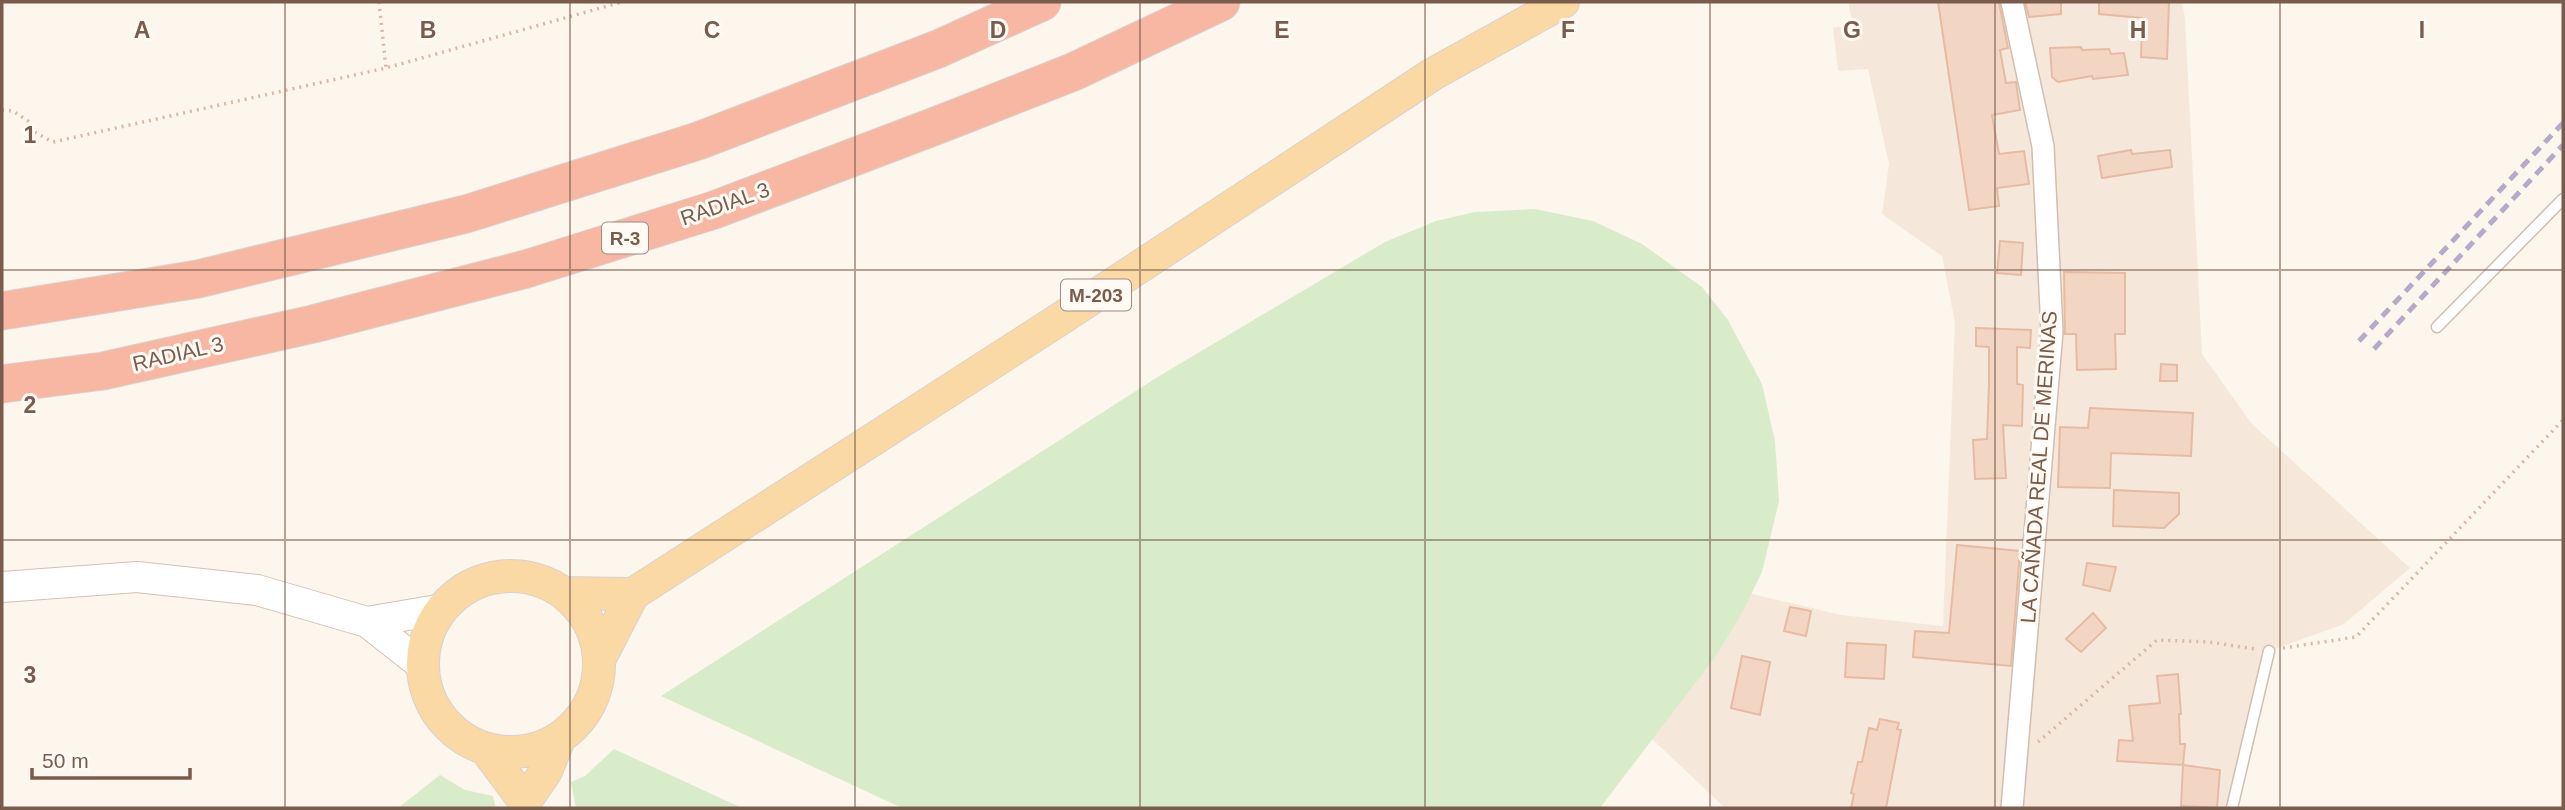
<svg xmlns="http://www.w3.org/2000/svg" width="2565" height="810" font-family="Arial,sans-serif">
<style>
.residential{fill:#f5e8da}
.green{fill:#d8ecc9}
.building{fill:#f3d5c3;stroke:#e6bba3;stroke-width:2}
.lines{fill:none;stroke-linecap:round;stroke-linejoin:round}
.lane-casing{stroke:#d1beb0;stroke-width:13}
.street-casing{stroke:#d1beb0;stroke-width:24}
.secondary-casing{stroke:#d6c0b0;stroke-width:32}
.primary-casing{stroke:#dad1cd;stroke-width:34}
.highway-casing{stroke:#dad1cd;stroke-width:39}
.path{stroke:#d9b8a5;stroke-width:3.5;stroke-dasharray:2 5;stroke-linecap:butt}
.lane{stroke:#fff;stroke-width:10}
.street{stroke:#fff;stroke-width:21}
.secondary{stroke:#fff;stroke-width:30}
.primary{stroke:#fbd9a5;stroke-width:32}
.highway{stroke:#f7b7a3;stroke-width:37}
.rail{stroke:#b9a8c9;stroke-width:5;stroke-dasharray:10 7;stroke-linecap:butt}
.grid{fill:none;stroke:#7a5c4d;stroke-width:2;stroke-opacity:0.55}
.labels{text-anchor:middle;stroke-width:6;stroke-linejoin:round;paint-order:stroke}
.shield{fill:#fffaf3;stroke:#a28b7f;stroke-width:2}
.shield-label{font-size:19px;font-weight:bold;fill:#7a5c4d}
.street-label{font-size:21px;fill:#7a5c4d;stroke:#fffaf3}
.grid-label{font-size:23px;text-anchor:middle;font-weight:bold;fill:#7a5c4d;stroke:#fffaf3;stroke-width:6;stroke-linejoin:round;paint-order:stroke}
</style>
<rect width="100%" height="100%" fill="#fdf6ec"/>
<path class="residential" d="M1848 2H2182L2185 18 2202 354 2252 424 2410 568 2344 624 2269 651 2227 808H1725L1649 736 1710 584 1841 615 1943 626 1955 323 1942 256 1882 214 1889 164 1868 69 1838 71 1833 28 1853 24Z"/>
<path class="green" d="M1535 209 1593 221 1642 244 1702 287 1728 320 1762 384 1775 441 1779 501 1762 572 1743 611 1716 656 1600 808H902L661 696 1156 378 1385 242 1436 221 1475 212Z
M614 749 742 808H576L571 782 585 776Z
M440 775 465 790 493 796 496 808H398Z"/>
<path class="building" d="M1938 2H1999L2008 48 2000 50 2006 83 2016 82 2020 110 1992 115 1999 154 2024 151 2029 184 1997 188 1999 206 1969 210Z
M2025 2H2061V14L2029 17Z
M2099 2H2169L2167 59 2141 57 2142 18 2099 14Z
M2081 47 2082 50 2109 49 2111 54 2124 53 2128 75 2093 79 2092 76 2058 82 2052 77 2050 48Z
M2131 150 2132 154 2170 150 2172 167 2102 178 2098 156Z
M2000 241 2023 243 2021 275 1997 273Z
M2064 272 2125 273V334H2115L2116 369 2077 370 2076 334H2065Z
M1976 328 2031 330 2030 348 2017 347V384L2023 385 2022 426 2003 425 2006 478 1975 479 1973 440 1987 439 1989 384V347L1976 346Z
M2161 364 2177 365V381H2160Z
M2090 408 2193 413 2191 456 2111 453 2110 488 2058 487 2060 427 2088 428Z
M2114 490 2179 493V514L2164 528 2113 526Z
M1957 545 2020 551 2011 666 1913 657 1915 631 1949 633Z
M2087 563 2116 567 2110 591 2083 585Z
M1790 607 1811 611 1806 636 1784 631Z
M2093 613 2106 628 2081 652 2066 639Z
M1847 643 1886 645 1884 679 1845 677Z
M1742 656 1770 662 1760 715 1731 708Z
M2178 674 2181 714H2179L2180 744H2185L2183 765 2117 761 2119 740 2133 741 2129 706 2160 703 2157 676Z
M1880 719 1899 723 1897 729 1901 730 1886 808H1851L1854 794 1851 793 1858 762H1862L1869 728 1877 730Z
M2183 765 2220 770 2217 808 2181 806Z"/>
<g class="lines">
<g class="lane-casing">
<path id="lane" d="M2437 327 2563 199
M2232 808 2269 651"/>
</g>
<g class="street-casing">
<path id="street" d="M2012 2 2043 146 2052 331 2012 808"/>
</g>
<g class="secondary-casing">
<path id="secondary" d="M2 587 137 577 257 590 367 622 423 666
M367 622 443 609"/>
</g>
<g class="primary-casing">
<path id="primary" d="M423 664a88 88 0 1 1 176 0a88 88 0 1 1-176 0Z
M563 593 633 594
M600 658 633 594 1057 321 1433 74 1563 2
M485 748 525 802
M525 802 546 771 559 739"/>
</g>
<g class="highway-casing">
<path id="highway" d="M2 311 198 279 466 214 698 141 938 49 1042 2
M2 384 103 371 313 324 526 269 714 210 938 125 1073 72 1221 2"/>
</g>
<path class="path" d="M379 2 386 68
M2 110 13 111 28 121 36 133 53 142 386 68 622 2
M2283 648 2356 637 2563 420
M2038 742 2157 640 2209 642 2255 649"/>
<use href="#lane" class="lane"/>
<use href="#street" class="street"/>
<use href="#secondary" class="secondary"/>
<use href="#primary" class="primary"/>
<use href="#highway" class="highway"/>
<path class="rail" d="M2359 341 2563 123
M2374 349 2563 145"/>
</g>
<path class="grid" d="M285 2V808M570 2V808M855 2V808M1140 2V808M1425 2V808M1710 2V808M1995 2V808M2280 2V808M2 270H2563M2 540H2563"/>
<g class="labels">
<g class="shield">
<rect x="602" y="222.5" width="46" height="31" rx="5"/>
<rect x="1061" y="279.5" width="70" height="31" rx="5"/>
</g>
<g class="shield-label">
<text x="625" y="245">R-3</text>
<text x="1096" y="302">M-203</text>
</g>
<g class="street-label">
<text transform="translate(725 204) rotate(-19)" y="7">RADIAL 3</text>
<text transform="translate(178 354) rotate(-13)" y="7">RADIAL 3</text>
<text transform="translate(2039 467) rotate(-86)" y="7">LA CAÑADA REAL DE MERINAS</text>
</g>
</g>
<g class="grid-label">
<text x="142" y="38">A</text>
<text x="428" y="38">B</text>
<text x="712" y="38">C</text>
<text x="998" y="38">D</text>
<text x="1282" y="38">E</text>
<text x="1568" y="38">F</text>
<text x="1852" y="38">G</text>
<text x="2138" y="38">H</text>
<text x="2422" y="38">I</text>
<text x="30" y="143">1</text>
<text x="30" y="413">2</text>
<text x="30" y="683">3</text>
</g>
<rect width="2565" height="810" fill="none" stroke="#7a5c4d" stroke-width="7"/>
<path d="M32 768v10h158v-10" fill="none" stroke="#7a5c4d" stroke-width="3.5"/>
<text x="42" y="768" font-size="21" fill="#7a5c4d" stroke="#fffaf3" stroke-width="5" paint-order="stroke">50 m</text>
</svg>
